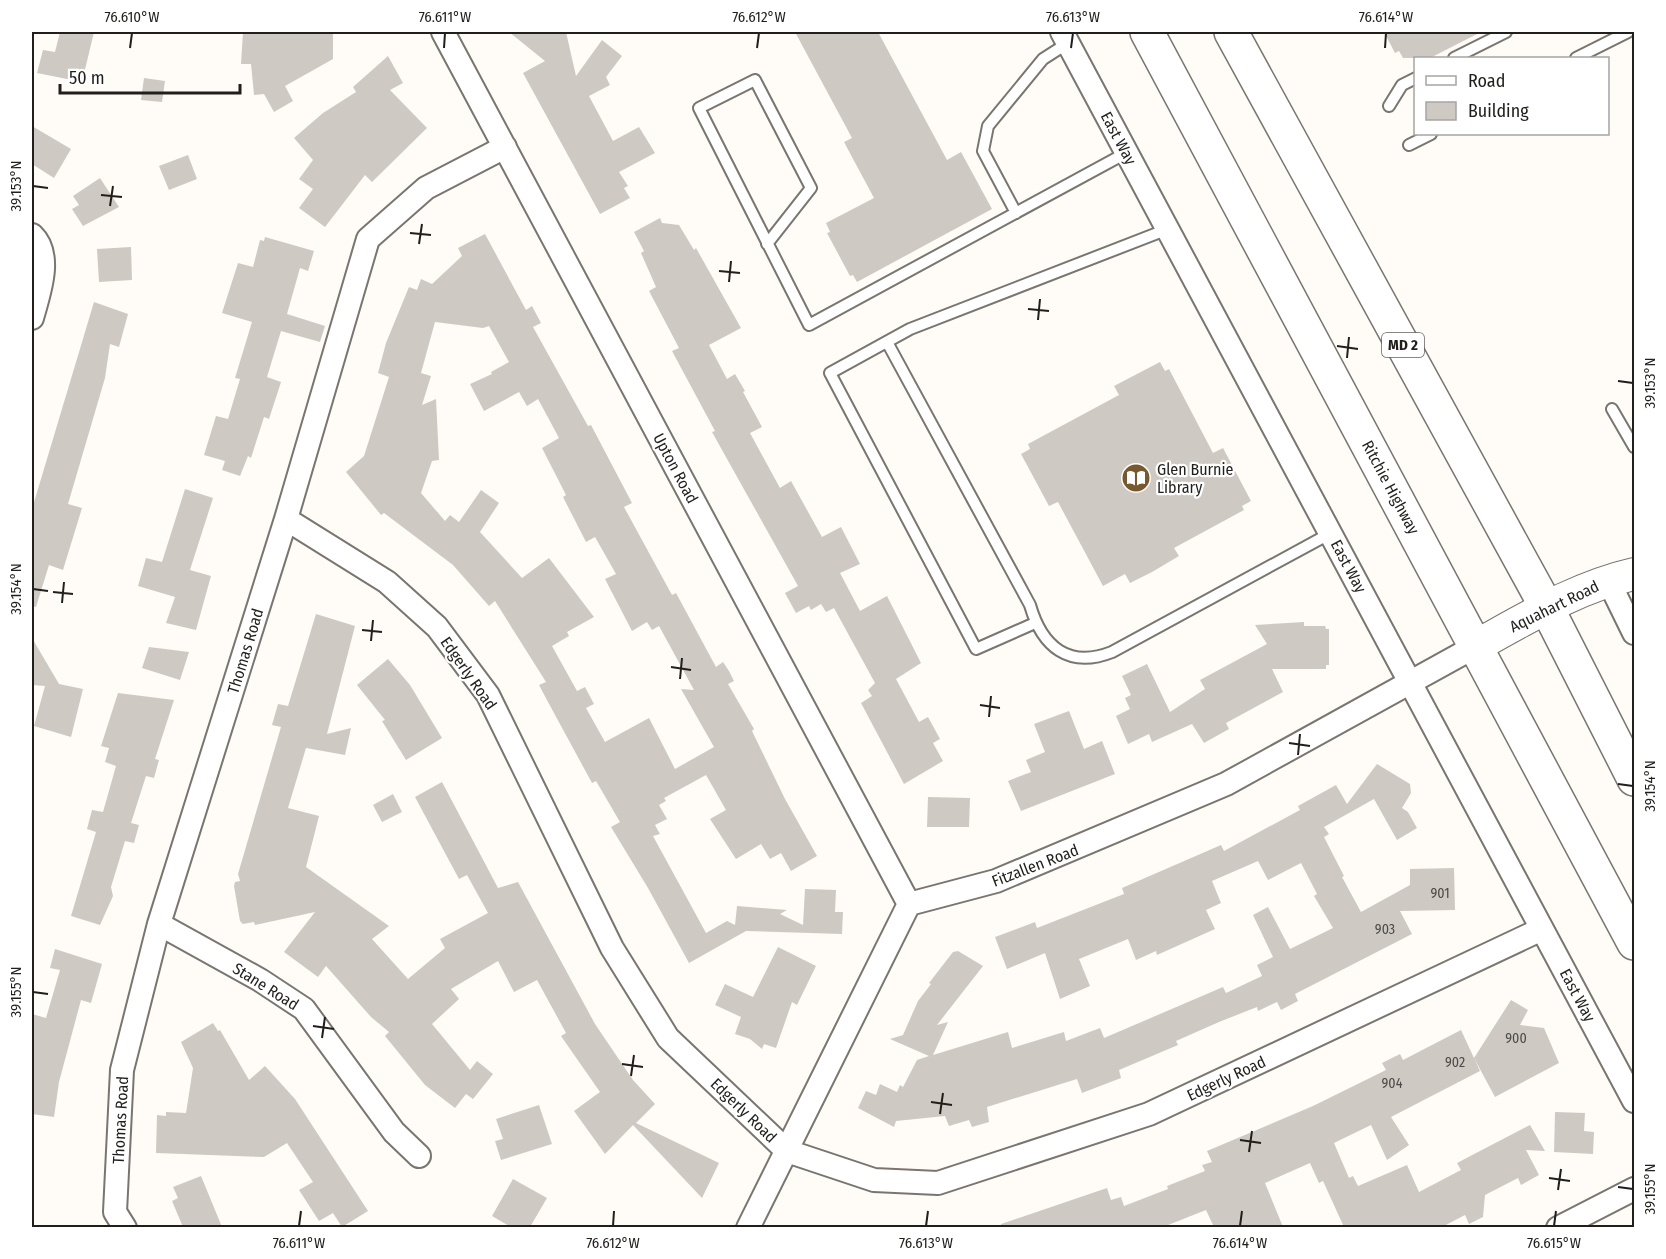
<svg xmlns="http://www.w3.org/2000/svg" width="1666" height="1259" font-family="'Fira Sans Condensed',sans-serif">
<style>
.building{fill:#cfc9c3;fill-rule:evenodd}
.lines{fill:none;stroke-linecap:round;stroke-linejoin:round}
.lane-casing{stroke:#7a756f;stroke-width:14}
.street-casing{stroke:#7a756f;stroke-width:26}
.secondary-casing{stroke:#7a756f;stroke-width:34}
.primary-casing{stroke:#7a756f;stroke-width:36}
.lane{stroke:#fff;stroke-width:10}
.street{stroke:#fff;stroke-width:22}
.secondary{stroke:#fff;stroke-width:32}
.primary{stroke:#fff;stroke-width:33}
.ticks{fill:none;stroke:#211f1c;stroke-width:2}
.labels{text-anchor:middle;stroke-width:4.5;stroke-linejoin:round;paint-order:stroke}
.number-label{font-size:14px;fill:#4c4a46}
.shield{fill:#fff;stroke:#646260;stroke-width:1.5}
.shield-label{font-size:15px;font-weight:bold;fill:#211f1c}
.street-label{font-size:16px;fill:#211f1c;stroke:#fff}
.poi-label{font-size:16px;fill:#211f1c;stroke:#fff;text-anchor:start}
.neatline{fill:none;stroke:#211f1c;stroke-width:2}
.ticks-label{font-size:15px;text-anchor:middle;fill:#211f1c}
</style>
<rect width="100%" height="100%" fill="#fffbf7"/>
<path class="building" d="M60 32H94L82 82 37 73 43 50 55 52Z
M243 32H333V59L285 86 293 101 274 112 264 94 254 95 251 64H241Z
M509 32H566L576 76 602 40 622 56 606 77 610 85 589 96 613 141 639 127 655 153 619 172 628 186 624 188 630 198 600 214 523 73 545 61Z
M795 32H878L947 160 961 152 992 209 857 282 853 275 850 276 827 233 830 232 826 223 874 198 844 142 852 138Z
M1384 32H1481L1430 58H1403L1399 51 1395 53Z
M388 56 403 83 390 90 427 128 372 182 365 175 325 227 299 208 313 189 299 179 313 160 294 138 323 113 356 92 353 87Z
M144 78 165 81 162 102 141 100Z
M32 126 71 149 54 178 32 164Z
M188 155 197 179 169 190 159 166Z
M100 178 119 207 83 226 72 209 79 205 73 196Z
M660 218 662 223 679 225 694 250 696 248 741 328 709 345 727 379 735 374 745 391 743 392 762 427 750 433 780 488 791 481 822 537 841 527 860 564 840 573 860 611 887 596 921 663 896 679 919 722 928 717 940 739 933 743 943 761 904 784 861 703 872 696 868 690 875 683 834 608 826 612 821 604 811 610 809 606 796 613 785 593 798 586 712 432 715 431 672 351 679 348 649 291 656 287 641 253 644 251 634 232Z
M485 234 526 310 532 306 541 323 533 327 588 426 591 425 632 503 624 507 672 595 676 593 716 667 723 662 729 671 734 681 728 684 754 729 752 731 785 799 817 856 791 871 781 853 770 859 761 844 736 859 710 819 726 810 706 775 664 798 666 801 659 805 667 819 655 825 660 834 653 836 706 933 727 921 735 925 737 906 787 910 780 914 803 925 805 889 836 890 835 912H843L842 934 746 931 689 963 648 888 611 827 620 822 596 781 592 783 548 702 539 685 546 682 495 601 489 606 453 565 384 513 381 515 346 472 364 456 389 377 378 373 386 343 409 287 417 290 421 279 432 284 462 256 458 248ZM435 322 483 328 489 326 509 362 491 372 492 374 470 384 484 411 519 392 527 406 538 399 559 438 542 448 566 495 563 497 586 542 595 537 616 574 605 579 632 631 647 622 652 630 659 626 694 690 681 689 714 747 675 769 649 718 605 742 586 708 594 704 585 687 577 691 552 646 569 636 567 632 594 617 549 558 522 578 480 532 499 503 481 490 459 522 450 515 445 521 421 493 432 461 439 460 436 399 422 405 431 376 421 373Z
M265 237 314 251 308 271 300 268 287 314 325 326 320 342 281 331 267 377 281 382 269 419 264 417 251 458 248 456 240 476 222 470 225 461 204 455 216 416 228 419 240 379 235 378 252 322 222 313 238 263 253 267 260 240 264 241Z
M131 247 132 280 99 282 97 249Z
M94 302 128 314 119 347 110 344 105 378 68 504 82 508 63 570 49 565 36 607 32 606V509Z
M1160 362 1165 371 1169 369 1213 453 1223 448 1251 501 1242 506 1244 510 1174 548 1179 556 1152 572 1130 583 1125 574 1103 586 1058 502 1049 506 1021 454 1030 449 1028 444 1119 395 1114 386Z
M185 489 213 498 190 570 211 576 196 630 166 623 175 597 138 586 146 558 162 562Z
M316 614 355 626 327 734 351 728 345 755 306 748 288 808 319 816 306 867 389 926 372 939 408 979 445 948 440 939 488 913 467 875 459 879 415 797 442 782 498 888 518 882 595 1024 633 1080 655 1104 636 1123 719 1163 702 1198 633 1125 605 1154 574 1111 600 1092 561 1036 566 1033 537 980 514 992 498 961 451 989 459 999 432 1024 470 1070 477 1061 493 1074 473 1099 466 1094 455 1108 425 1085 385 1036 389 1032 371 1017 326 966 318 977 284 952 315 912 255 925 254 922 243 924 240 921 234 886 235 882 240 881 238 874 281 727 272 725 278 704 288 706Z
M1304 622V626H1325L1326 629H1329V665H1326V669H1272L1283 692 1226 723 1229 729 1204 743 1192 724 1152 742 1149 734 1128 744 1116 716 1130 709 1125 698 1131 695 1122 676 1147 664 1170 712 1205 689 1200 680 1267 644 1255 625Z
M32 638 59 684 83 689 71 737 34 726 45 686 32 685Z
M149 647 189 652 180 680 142 668Z
M388 659 410 685 442 738 406 760 382 721 385 720 357 685Z
M118 693 174 700 155 759 159 760 154 778 146 776 131 823 139 825 134 843 125 841 111 887 113 896 100 925 71 916 96 832 87 829 92 810 103 812 116 766 105 762 109 748 101 746Z
M1069 711 1084 749 1102 741 1115 774 1021 811 1008 781 1031 772 1026 760 1045 752 1034 724Z
M1377 764 1410 784 1411 793 1402 808 1408 812 1417 828 1397 840 1374 799 1324 827 1329 834 1324 837 1344 876 1342 877 1361 912 1410 885V869L1454 868 1455 910 1400 911 1412 934 1295 994 1298 1001 1281 1010 1277 1002 1258 1011 1257 1007 1219 1022 1176 1041 1178 1045 1119 1070 1121 1078 1082 1093 1077 1079 987 1107 989 1122 972 1127 969 1120 949 1126 945 1116 896 1121 894 1127 858 1108 866 1091 876 1095 880 1084 897 1092 900 1085 903 1087 917 1060 929 1056 890 1039 903 1035 918 1001 931 984 929 983 953 952 958 951 983 966 937 1025 948 1022 933 1055 1008 1032 1012 1048 1064 1032 1066 1041 1100 1028 1104 1038 1223 987 1226 993 1262 976 1257 965 1273 957 1253 915 1268 907 1290 949 1333 928 1314 896 1317 894 1301 863 1268 880 1258 861 1212 881 1221 903 1206 910 1215 929 1157 955 1156 951 1136 960 1128 939 1079 959 1090 986 1060 999 1045 953 1007 969 995 937 1035 922 1037 928 1124 894 1122 888 1221 845 1224 851 1300 810 1298 806 1336 785 1347 804Z
M393 794 402 812 382 822 373 805Z
M928 797 970 798 969 827H927Z
M778 947 816 966 797 1005 792 1002 776 1048 764 1044 762 1049 750 1039 735 1034 741 1017 715 1005 725 984 753 997Z
M55 949 102 964 91 1003 81 1000 59 1082 54 1117 32 1114V1014L46 1018 60 970 50 968Z
M1511 1000 1528 1010 1520 1025 1544 1028 1559 1063 1495 1097 1474 1058Z
M213 1023 218 1031 220 1030 249 1080 265 1066 295 1099 368 1211 342 1227 333 1213 319 1221 299 1190 313 1182 287 1143 264 1157 156 1153 157 1115 166 1116V1112L186 1113 193 1068 181 1042Z
M1461 1030 1480 1071 1391 1117 1409 1145 1387 1160 1371 1125 1334 1143 1349 1178 1353 1176 1358 1186 1407 1165 1419 1192 1461 1170 1457 1163 1530 1125 1545 1151 1526 1150 1539 1175 1521 1185 1518 1178 1485 1195 1483 1217 1469 1224 1465 1215 1442 1227H1344L1323 1181 1319 1183 1310 1163 1265 1183 1283 1227H1214L1206 1210 1163 1227H1001V1224L1107 1188 1111 1200 1121 1197 1124 1206 1168 1189 1167 1186 1205 1171 1202 1165 1212 1162 1207 1151 1313 1106 1386 1070 1382 1063 1400 1054 1403 1060Z
M539 1105 552 1144 501 1160 495 1141 503 1139 496 1119Z
M1555 1112 1585 1113 1584 1131 1594 1132 1593 1154 1554 1152Z
M201 1176 222 1227H183L172 1201 178 1198 173 1187Z
M513 1179 547 1198 530 1227H511L492 1216Z"/>
<g class="lines">
<g class="lane-casing">
<path id="lane" d="M1454 58 1506 32
M1576 58 1628 32
M1389 106 1402 85 1416 78
M1409 145 1431 134
M1016 213 983 151 988 126 1043 59 1068 43
M767 244 811 188 755 80 699 108 809 325 1126 153
M887 342 1030 605C1042 647 1069 669 1112 652L1331 533
M1612 409 1634 447
M1035 623 976 649 830 373 910 329 1168 229"/>
</g>
<g class="street-casing">
<path id="street" d="M443 32 909 904
M1062 32 1634 1101
M32 235C53 255 39 293 32 318
M286 519 387 582 437 627 488 695 612 948 668 1038 787 1151 874 1180 938 1183 1149 1114 1542 929
M1608 580 1634 633
M159 924 260 980 304 1009 394 1132 419 1156
M125 1228 115 1212 122 1070 159 924 286 519 368 239 426 188 505 147
M748 1228 909 904 996 881 1226 784 1476 646
M1558 1228 1634 1189"/>
</g>
<g class="secondary-casing">
<path id="secondary" d="M1476 646C1527 618 1577 587 1634 574"/>
</g>
<g class="primary-casing">
<path id="primary" d="M1147 32 1634 943
M1231 32 1547 608 1634 779"/>
</g>
<use href="#lane" class="lane"/>
<use href="#street" class="street"/>
<use href="#secondary" class="secondary"/>
<use href="#primary" class="primary"/>
</g>
<path class="ticks" d="M130 48 132 33M444 48 445 33M757 48 759 33M1071 48 1073 33M1385 48 1386 33M33 186 48 188M101 195 122 197M110 206 113 186M410 233 431 235M419 244 422 224M719 271 740 273M729 282 731 261M1028 309 1049 311M1038 320 1040 299M1337 346 1358 349M1347 358 1349 337M1618 381 1633 383M33 589 48 591M53 592 73 594M62 603 64 582M362 630 382 632M371 641 373 620M671 667 691 670M680 679 682 658M980 705 1000 708M989 717 991 696M1289 743 1310 746M1298 755 1300 734M1618 784 1633 786M33 992 48 994M313 1026 334 1029M322 1038 325 1017M622 1064 643 1067M631 1076 634 1055M931 1102 952 1105M940 1114 943 1093M1240 1140 1261 1143M1249 1152 1252 1131M1549 1178 1570 1181M1618 1187 1633 1189M1558 1190 1561 1169M299 1226 301 1211M613 1226 614 1211M926 1226 928 1211M1240 1226 1242 1211M1554 1226 1556 1211"/>
<defs>
<g id="library-disc" transform="scale(1.5)"><circle r="9.5" fill="#78582e" stroke="#fff"/><path d="M-6-4Q-3-5.5-.7-3.5V5Q-3 3-6 4ZM6-4Q3-5.5 .7-3.5V5Q3 3 6 4Z" fill="#fff"/></g>
</defs>
<g fill-rule="evenodd">
<use href="#library-disc" x="1136" y="478"/>
</g>
<g class="labels">
<g class="number-label">
<text x="1440" y="898">901</text>
<text x="1385" y="934">903</text>
<text x="1516" y="1043">900</text>
<text x="1455" y="1067">902</text>
<text x="1392" y="1088">904</text>
</g>
<rect class="shield" x="1382" y="333" width="42" height="24" rx="4.5"/>
<g class="shield-label">
<text x="1403" y="350">MD 2</text>
</g>
<g class="street-label">
<text transform="translate(1119 138) rotate(62)" y="6">East Way</text>
<text transform="translate(676 468) rotate(62)" y="6">Upton Road</text>
<text transform="translate(1391 487) rotate(62)" y="6">Ritchie Highway</text>
<text transform="translate(1349 566) rotate(62)" y="6">East Way</text>
<text transform="translate(1554 606) rotate(-26)" y="6">Aquahart Road</text>
<text transform="translate(245 651) rotate(-73)" y="6">Thomas Road</text>
<text transform="translate(469 673) rotate(55)" y="6">Edgerly Road</text>
<text transform="translate(1035 865) rotate(-21)" y="6">Fitzallen Road</text>
<text transform="translate(266 986) rotate(32)" y="6">Stane Road</text>
<text transform="translate(1578 995) rotate(62)" y="6">East Way</text>
<text transform="translate(1226 1078) rotate(-25)" y="6">Edgerly Road</text>
<text transform="translate(744 1110) rotate(44)" y="6">Edgerly Road</text>
<text transform="translate(120 1120) rotate(-87)" y="6">Thomas Road</text>
</g>
<g class="poi-label">
<text x="1157" y="475">Glen Burnie<tspan x="1157" dy="18">Library</tspan></text>
</g>
</g>
<rect width="1666" height="1259" fill="none" stroke="#ffffff" stroke-width="66"/>
<rect x="1414" y="57" width="195" height="78" fill="#ffffff" stroke="#a6a5a4" stroke-width="1.5"/>
<rect x="1426" y="76" width="30" height="9" fill="#ffffff" stroke="#a6a5a4" stroke-width="1.5"/>
<text x="1468" y="87" font-size="18" fill="#211f1c">Road</text>
<rect x="1426" y="102" width="30" height="18" fill="#cfc9c3" stroke="#a6a5a4" stroke-width="1.5"/>
<text x="1468" y="117" font-size="18" fill="#211f1c">Building</text>
<path d="M60 84v9h180v-9" fill="none" stroke="#211f1c" stroke-width="3"/>
<text x="69" y="84" font-size="18" fill="#211f1c" stroke="#ffffff" stroke-width="4.5" paint-order="stroke">50 m</text>
<rect x="33" y="33" width="1600" height="1193" class="neatline"/>
<g class="ticks-label">
<text x="132" y="22">76.610°W</text>
<text x="445" y="22">76.611°W</text>
<text x="759" y="22">76.612°W</text>
<text x="1073" y="22">76.613°W</text>
<text x="1386" y="22">76.614°W</text>
<text transform="translate(16 186) rotate(-90)" y="5">39.153°N</text>
<text transform="translate(1650 383) rotate(-90)" y="5">39.153°N</text>
<text transform="translate(16 589) rotate(-90)" y="5">39.154°N</text>
<text transform="translate(1650 786) rotate(-90)" y="5">39.154°N</text>
<text transform="translate(16 992) rotate(-90)" y="5">39.155°N</text>
<text transform="translate(1650 1189) rotate(-90)" y="5">39.155°N</text>
<text x="299" y="1248">76.611°W</text>
<text x="613" y="1248">76.612°W</text>
<text x="926" y="1248">76.613°W</text>
<text x="1240" y="1248">76.614°W</text>
<text x="1554" y="1248">76.615°W</text>
</g>
</svg>
